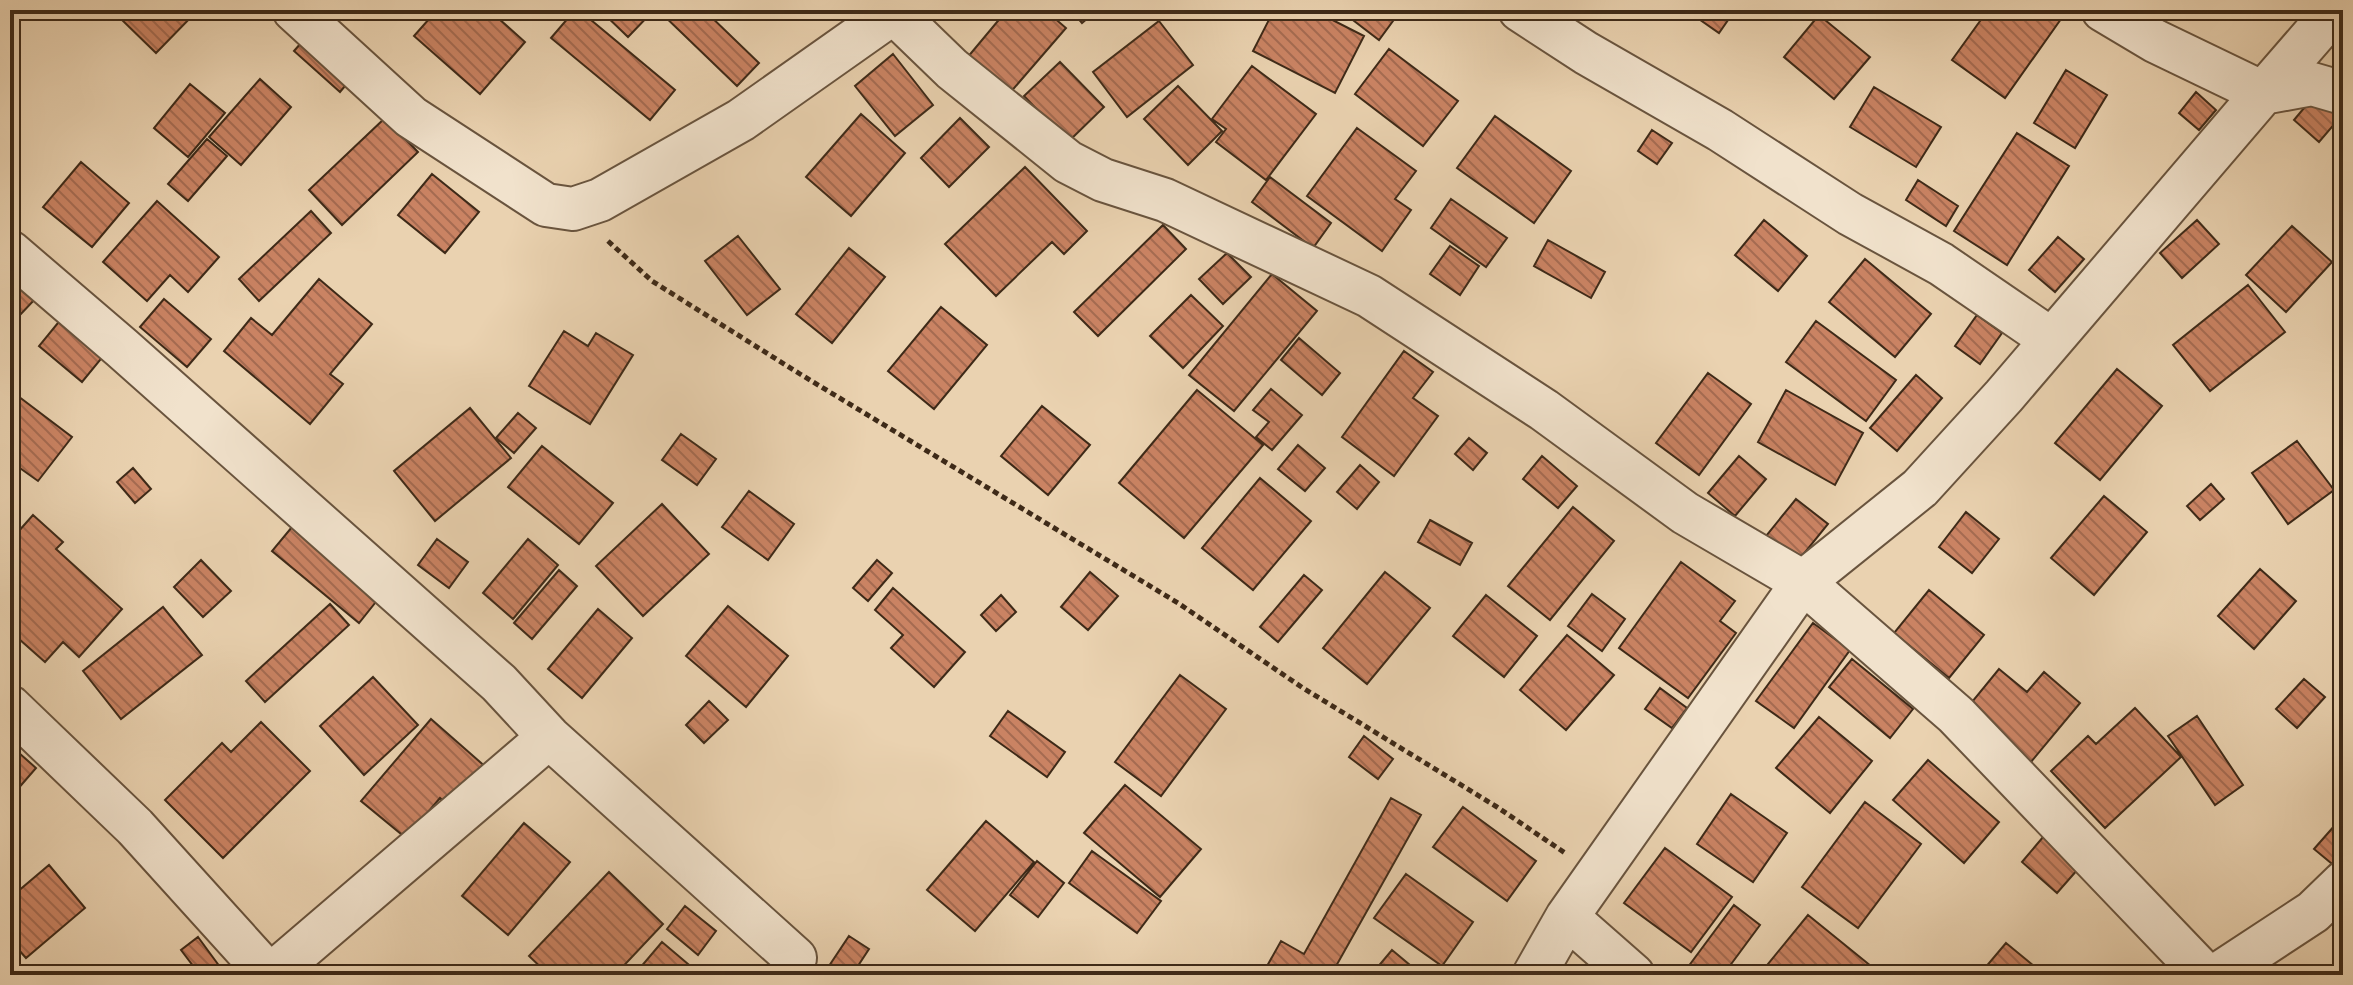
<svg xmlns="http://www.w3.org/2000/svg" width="2353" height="985" font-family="Cardo,serif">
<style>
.building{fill:url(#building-back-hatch);stroke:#3e2a18;stroke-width:2}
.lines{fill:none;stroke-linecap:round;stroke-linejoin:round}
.minor-casing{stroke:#69543e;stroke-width:46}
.path{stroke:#3e2a18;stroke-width:5;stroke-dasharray:6 4;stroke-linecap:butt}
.minor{stroke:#f1e2cc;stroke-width:42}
</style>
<defs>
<pattern id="building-back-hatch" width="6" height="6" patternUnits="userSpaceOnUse" patternTransform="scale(2)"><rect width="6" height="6" fill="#ca8363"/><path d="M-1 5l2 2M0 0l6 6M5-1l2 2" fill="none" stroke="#a56b51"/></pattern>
</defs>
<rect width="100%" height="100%" fill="#ead2b0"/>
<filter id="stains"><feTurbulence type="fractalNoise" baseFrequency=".0025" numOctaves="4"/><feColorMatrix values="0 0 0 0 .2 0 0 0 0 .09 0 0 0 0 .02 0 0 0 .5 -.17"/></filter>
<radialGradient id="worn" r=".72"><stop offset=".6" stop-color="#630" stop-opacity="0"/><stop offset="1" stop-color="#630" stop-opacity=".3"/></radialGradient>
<path class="building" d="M130 10H198L156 53 121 19Z
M437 10H489L525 42 480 94 414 36Z
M575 10H579L675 90 650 120 551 38Z
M600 10H654L628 37Z
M658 10H704L759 63 737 86Z
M1007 10H1045L1066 28 1009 94 967 58Z
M1071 10H1097L1082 23Z
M1274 10H1313L1364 36 1335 93 1253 51Z
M1347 10H1401L1379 40 1345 14Z
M1686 10H1735L1719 33Z
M1988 10H2048L2061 19 2005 98 1952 60Z
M1819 15 1870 57 1834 99 1784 57Z
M1159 21 1193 65 1127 117 1093 72Z
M309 34 355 74 340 92 294 51Z
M1389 49 1458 101 1423 146 1355 94Z
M893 54 933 105 895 136 855 86Z
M1060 62 1104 107 1068 142 1024 96Z
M1252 66 1316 114 1266 180 1216 142 1226 129 1212 119Z
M2066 70 2107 95 2075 148 2034 123Z
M260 79 291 107 241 165 209 137Z
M190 84 225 113 188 157 154 128Z
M1178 86 1222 131 1188 165 1144 119Z
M1874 87 1941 127 1916 167 1850 127Z
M2320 89 2343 110V114L2319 142 2294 120Z
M2196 92 2216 110 2199 130 2179 113Z
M861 114 905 153 851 216 806 177Z
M1495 116 1571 171 1534 223 1457 168Z
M385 118 418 152 342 225 309 190Z
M960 118 989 147 949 187 921 158Z
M1357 128 1416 171 1395 199 1411 210 1382 251 1307 196Z
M1652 130 1672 143 1657 164 1638 151Z
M2017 133 2069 166 2007 265 1954 231Z
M207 139 227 156 188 201 168 184Z
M81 162 129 203 92 247 43 207Z
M1025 167 1087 231 1064 254 1052 242 996 296 945 244Z
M432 174 479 212 445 253 398 215Z
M1270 177 1331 223 1313 248 1252 202Z
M1918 180 1958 206 1946 226 1906 200Z
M1451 199 1507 238 1486 267 1431 228Z
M157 201 219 257 188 292 170 275 147 301 103 262Z
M311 211 331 233 259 301 239 279Z
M1764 220 1807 256 1778 291 1735 255Z
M2197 220 2219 244 2182 278 2160 253Z
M1163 225 1186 249 1098 336 1074 312Z
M2292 226 2332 262 2286 312 2246 275Z
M738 236 780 289 747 315 705 261Z
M2058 237 2084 259 2055 292 2029 270Z
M1548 240 1605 272 1591 298 1534 266Z
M1450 246 1479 266 1460 295 1430 274Z
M849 248 885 277 832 343 796 314Z
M1227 253 1251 277 1223 304 1199 279Z
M1865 259 1931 314 1895 357 1829 302Z
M1272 274 1317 311 1234 411 1189 375Z
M20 279 37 297 18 317 10 309V289Z
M319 279 372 324 330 374 343 384 310 424 224 351 251 318 272 335Z
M2248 285 2285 332 2210 391 2173 345Z
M1191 295 1223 326 1183 368 1150 336Z
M164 299 211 339 187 367 140 327Z
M941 307 987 345 934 409 888 371Z
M1977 315 2002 333 1980 364 1955 346Z
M62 318 105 354 82 382 39 346Z
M1816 321 1896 380 1866 421 1786 362Z
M564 331 588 346 596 333 633 355 590 424 529 386Z
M1299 338 1340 373 1322 395 1281 360Z
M1404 351 1433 372 1413 398 1438 416 1394 476 1342 437Z
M2117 369 2162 406 2100 480 2055 443Z
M1708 373 1751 404 1699 475 1656 443Z
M1916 375 1942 398 1897 451 1870 428Z
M1271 389 1302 415 1272 450 1256 437 1269 422 1253 410Z
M10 390 72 437 38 481 10 461Z
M1197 390 1263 445 1184 538 1119 483Z
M1786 390 1863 433 1835 485 1758 442Z
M1042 406 1090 445 1048 495 1001 456Z
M470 408 511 458 435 521 394 471Z
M518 413 536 428 514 453 496 438Z
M681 434 716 459 697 485 662 460Z
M1469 438 1487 453 1473 470 1455 454Z
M2297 441 2334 490 2288 524 2252 473Z
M1298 445 1325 468 1305 491 1278 469Z
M542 446 613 503 579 544 508 487Z
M1542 456 1577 486 1558 508 1523 479Z
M1739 456 1766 479 1735 516 1708 493Z
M1360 465 1379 482 1357 509 1337 492Z
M133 468 151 489 135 503 117 482Z
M1260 478 1311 521 1253 590 1202 548Z
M2211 484 2224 499 2200 520 2187 506Z
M749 491 794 524 768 560 722 527Z
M2104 496 2147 532 2094 595 2051 558Z
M1796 499 1828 524 1798 561 1766 536Z
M662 504 709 554 643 616 596 566Z
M1573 507 1614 541 1550 620 1508 586Z
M1966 512 1999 539 1972 573 1939 547Z
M33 515 63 542 56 549 122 609 79 657 63 642 45 662 10 631V541Z
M1430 520 1472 543 1460 565 1418 542Z
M292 527 379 598 359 623 272 551Z
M437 539 468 562 449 588 418 565Z
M528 539 558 565 513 619 483 593Z
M201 560 231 591 203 617 174 587Z
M877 560 892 573 868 601 853 588Z
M1681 562 1735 601 1720 621 1736 633 1688 698 1619 648Z
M2260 569 2296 601 2254 649 2218 616Z
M559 570 577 586 532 639 514 623Z
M1090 572 1118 596 1088 630 1061 607Z
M1385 572 1430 608 1367 684 1323 648Z
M1304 575 1322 590 1278 642 1260 627Z
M893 588 965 652 934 687 891 648 903 635 875 610Z
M1929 590 1984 635 1949 678 1894 633Z
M1592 594 1625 619 1602 651 1568 626Z
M1001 595 1016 612 996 631 981 615Z
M1486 595 1537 636 1504 677 1453 636Z
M330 604 349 625 265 702 246 681Z
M728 606 788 656 746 707 686 656Z
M163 607 202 655 121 719 83 671Z
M598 609 632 638 582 698 548 669Z
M1813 623 1850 650 1794 728 1756 701Z
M1567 635 1614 675 1566 730 1520 690Z
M1852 659 1913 709 1890 738 1829 687Z
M1999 669 2027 692 2044 672 2080 703 2031 762 1967 708Z
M1180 675 1226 709 1161 796 1115 762Z
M373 677 418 725 364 775 320 726Z
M2304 679 2325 697 2297 728 2276 709Z
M1660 688 1687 708 1672 728 1645 709Z
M709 701 728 720 704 743 686 725Z
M2135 708 2181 757 2105 828 2051 771 2088 736 2096 744Z
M1008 711 1065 752 1047 777 990 736Z
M2197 716 2243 785 2215 805 2168 736Z
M1819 717 1872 761 1830 813 1776 768Z
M431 719 488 769 454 810 440 798 406 838 361 801Z
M261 722 310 771 223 858 165 800 222 743 231 752Z
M1364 736 1393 759 1378 779 1349 757Z
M10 745 36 768 10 798Z
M1928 760 1999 822 1964 863 1893 800Z
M1125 785 1201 849 1160 897 1084 833Z
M1731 794 1787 833 1753 882 1697 844Z
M1391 798 1421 815 1331 975H1262L1281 941 1304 954Z
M1865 802 1921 844 1858 928 1802 887Z
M1463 807 1536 861 1507 901 1433 847Z
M2343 816V860L2337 868 2314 849Z
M986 821 1034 862 975 931 927 890Z
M524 823 570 862 508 935 462 896Z
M2049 830 2085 861 2057 893 2022 862Z
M1665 848 1732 897 1691 952 1624 903Z
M1092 851 1161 901 1137 933 1069 883Z
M1037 861 1064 883 1038 917 1010 895Z
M49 865 85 908 26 958 10 940V898Z
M609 872 663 924 615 975H549L529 956Z
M1406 874 1473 922 1442 966 1374 918Z
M1734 905 1760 925 1723 975H1699L1688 967Z
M685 906 716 931 698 955 667 929Z
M1808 915 1882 975H1759Z
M849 936 869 949 852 975H823Z
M198 937 220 967 209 975H200L181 950Z
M662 942 701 975H634Z
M2006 943 2045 975H1979Z
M1392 950 1422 975H1371Z"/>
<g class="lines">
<g class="minor-casing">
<path id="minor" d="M294 10 411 117 546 205 573 209 600 200 741 120 897 10
M1520 10 1586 53 1720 130 1850 214 1941 264 2052 340
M2335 10 2263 93 2312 84 2343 93
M894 13 952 69 1068 162 1103 180 1165 200 1369 296 1544 410 1685 513 1803 582 1956 715 2205 975
M10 252 122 348 499 683 549 737 795 958
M10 707 135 827 269 975
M1567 917 1633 975
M271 975 549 737
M1534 975 1567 917 1803 582 1920 488 2004 396 2263 93 2155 41 2103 10
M2217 975 2313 912 2343 883"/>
</g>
<path class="path" d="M608 241 652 281 800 374 1178 603 1303 688 1497 807 1565 853"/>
<use href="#minor" class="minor"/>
</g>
<rect width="2353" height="985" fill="none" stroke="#ead2b0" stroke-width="40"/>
<rect x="12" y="12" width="2329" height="961" fill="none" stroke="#3e2a18" stroke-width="4"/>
<rect x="20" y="20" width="2313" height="945" fill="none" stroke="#3e2a18" stroke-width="2"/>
<rect width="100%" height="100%" filter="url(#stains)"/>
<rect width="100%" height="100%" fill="url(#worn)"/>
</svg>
